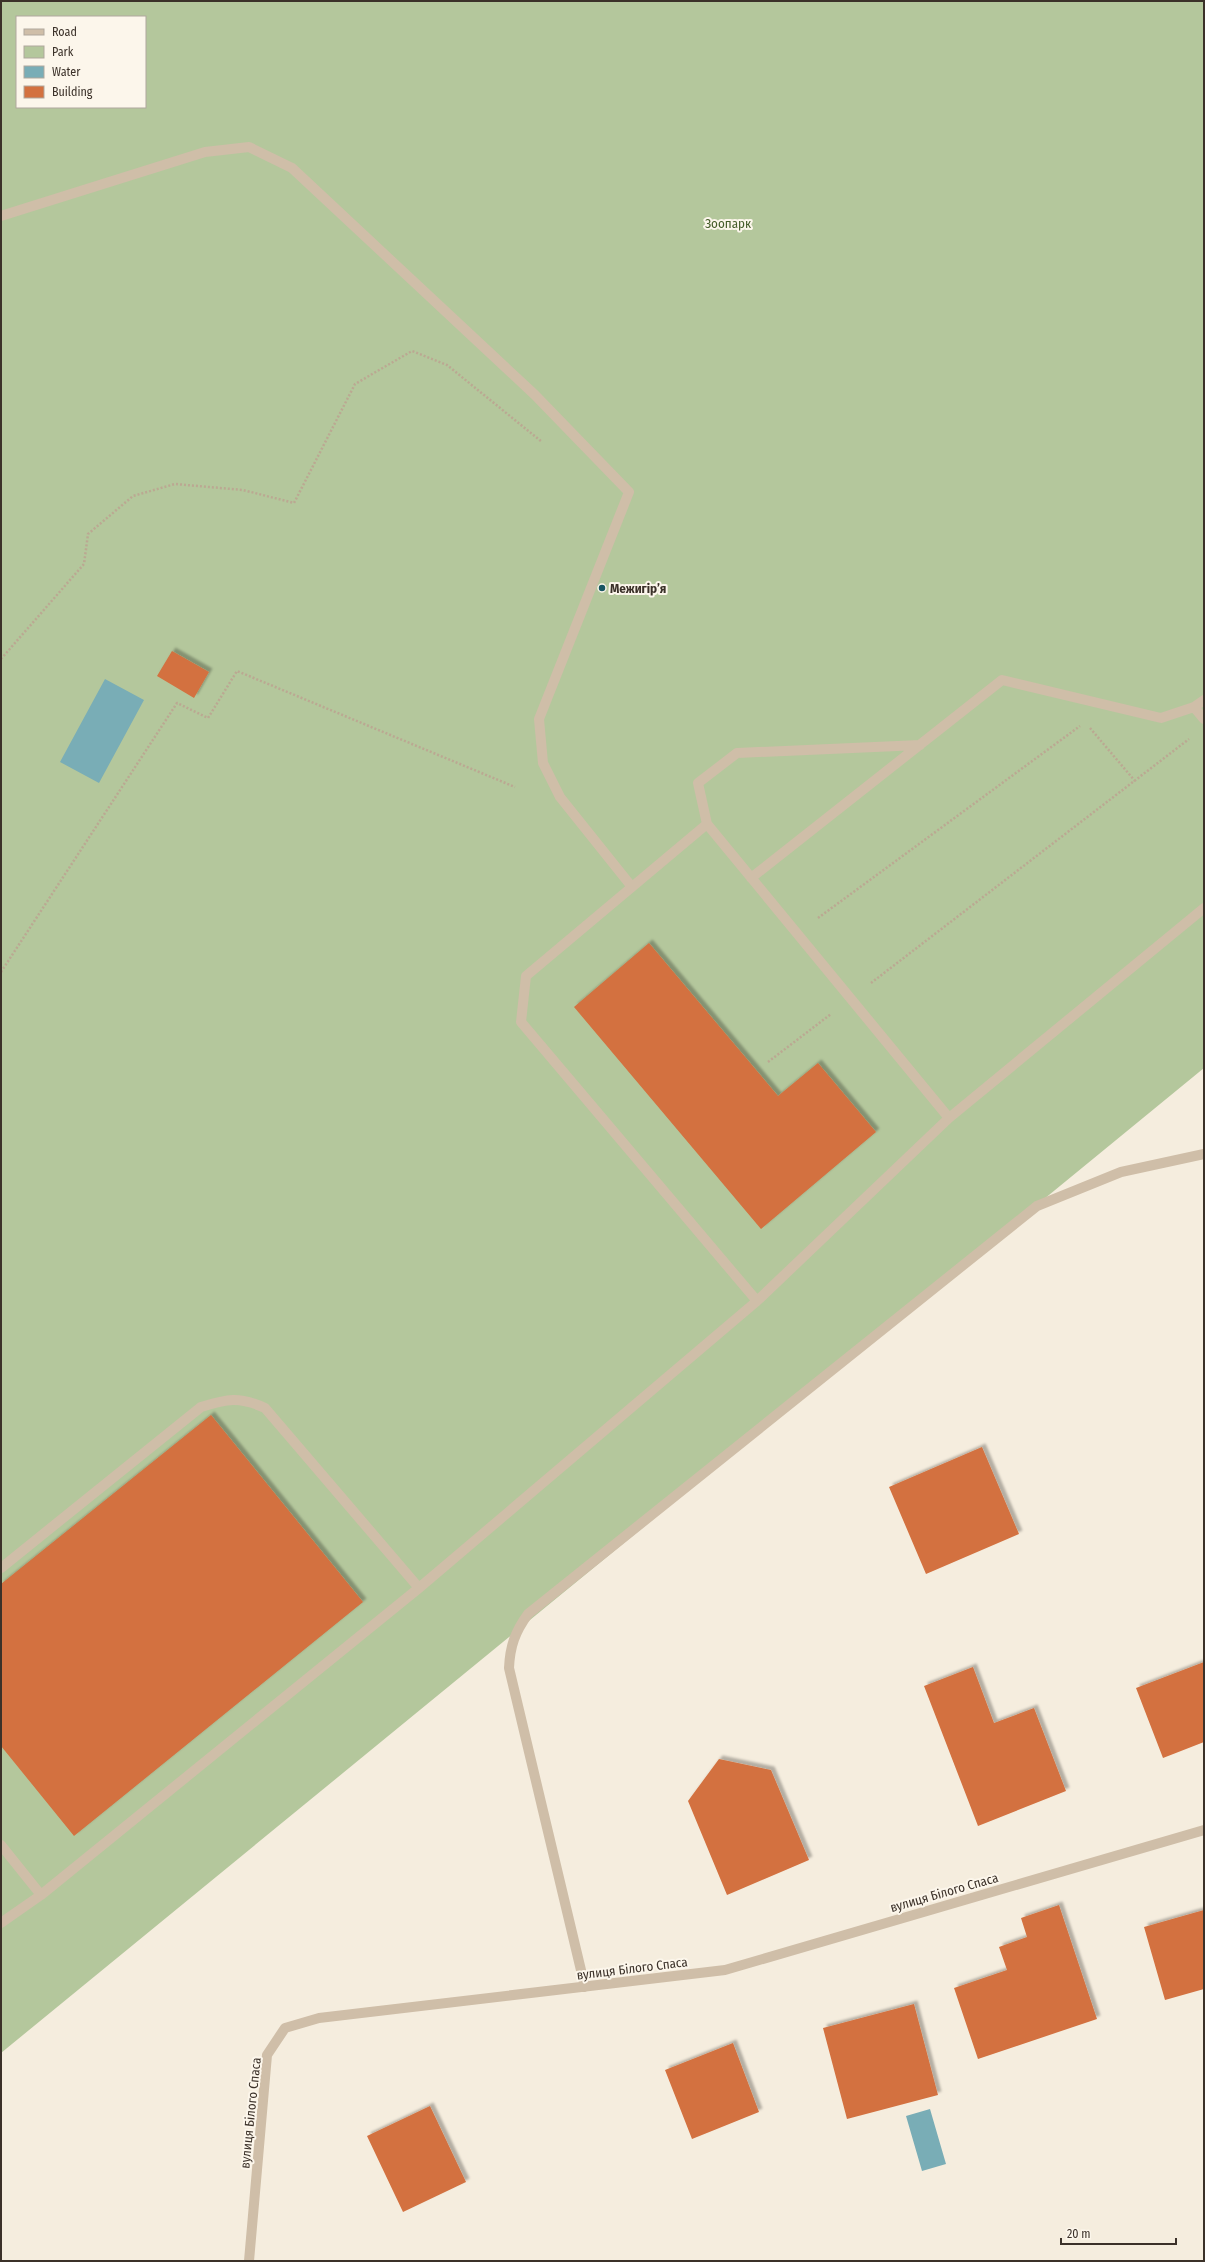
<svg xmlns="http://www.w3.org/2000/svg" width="1205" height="2262" font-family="'Fira Sans Condensed',sans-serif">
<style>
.green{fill:#b4c79c;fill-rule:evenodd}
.water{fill:#79adb6}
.building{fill:#d3713f;filter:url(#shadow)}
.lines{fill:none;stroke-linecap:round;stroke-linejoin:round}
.path{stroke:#bba892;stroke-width:2.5;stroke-dasharray:2 2;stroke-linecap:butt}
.service{stroke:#cfbea8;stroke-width:10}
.minor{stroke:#cfbea8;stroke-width:10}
.poi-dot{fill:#195662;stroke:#fcf6eb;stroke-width:1.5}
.labels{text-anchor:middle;stroke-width:4;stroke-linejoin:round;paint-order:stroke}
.park-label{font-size:13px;fill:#455d2a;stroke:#fcf6eb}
.poi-label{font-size:13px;font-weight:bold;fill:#3b3129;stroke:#fcf6eb;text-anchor:start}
.street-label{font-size:13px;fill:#3b3129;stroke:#fcf6eb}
</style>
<defs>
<filter id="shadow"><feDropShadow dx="3.5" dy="-3.5" stdDeviation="1" flood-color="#0004"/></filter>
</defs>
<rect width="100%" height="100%" fill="#f5edde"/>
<path class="green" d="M1 1H1204V1068L1 2053ZM17 17H145V107H17Z"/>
<path class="water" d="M105 679 144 700 99 783 60 762Z
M930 2109 946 2164 922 2171 906 2116Z"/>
<path class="building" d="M172 651 209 672 194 698 157 676Z
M649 943 778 1096 818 1063 876 1132 761 1229 574 1007Z
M211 1415 363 1602 74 1836 1 1746V1584Z
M982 1447 1019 1534 926 1574 889 1487Z
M1204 1662V1742L1163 1758 1136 1688Z
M973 1667 994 1723 1034 1708 1066 1791 978 1826 924 1686Z
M719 1759 771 1770 809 1860 727 1895 688 1801Z
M1059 1905 1097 2019 978 2059 954 1988 1007 1970 999 1947 1027 1937 1021 1918Z
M1204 1910V1989L1165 2000 1144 1927Z
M914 2004 938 2095 847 2119 823 2028Z
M733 2043 759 2112 692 2139 665 2070Z
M430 2106 466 2182 403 2212 367 2136Z"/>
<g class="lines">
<path class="path" d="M1 659 84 564 88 534 133 496 175 484 243 490 294 503 355 384 412 351 447 365 542 442
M1090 728 1135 781
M818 918 1080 726
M1 972 177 703 208 718 237 671 515 787
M871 983 1189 739
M768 1062 831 1014"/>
<path class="service" d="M1 216 205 152 249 147 292 168 535 395 629 492 539 719 543 763 560 797 632 887
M1194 707 1204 719
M707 824 698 783 737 753 920 745
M751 878 1002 680 1161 718 1194 707 1204 700
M757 1301 521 1022 526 976 707 824 949 1118
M1 1568 201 1407C227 1399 239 1396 265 1408L419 1588
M1 1845 41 1895
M1 1923 41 1895 419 1588 757 1301 949 1118 1204 908"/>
<path class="minor" d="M585 1987 509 1668C510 1646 515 1632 528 1614L1037 1206 1121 1172 1204 1154
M249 2261 267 2055 285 2028 319 2018 725 1970 1204 1830"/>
</g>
<circle class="poi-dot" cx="602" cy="588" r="4"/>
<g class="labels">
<g class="park-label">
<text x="728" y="228">Зоопарк</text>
</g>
<g class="poi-label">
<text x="610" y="593">Межигір’я</text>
</g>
<g class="street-label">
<text transform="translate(944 1892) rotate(-16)" y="5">вулиця Білого Спаса</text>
<text transform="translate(632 1968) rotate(-7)" y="5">вулиця Білого Спаса</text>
<text transform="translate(250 2113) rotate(-84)" y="5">вулиця Білого Спаса</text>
</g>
</g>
<rect width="1205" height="2262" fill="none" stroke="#3b3129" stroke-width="4"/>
<rect x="16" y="16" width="130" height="92" fill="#fcf6eb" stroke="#afa79d"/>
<rect x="24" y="29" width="20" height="6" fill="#cfbea8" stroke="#afa79d"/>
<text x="52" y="36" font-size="12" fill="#3b3129">Road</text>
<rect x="24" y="46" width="20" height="12" fill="#b4c79c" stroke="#afa79d"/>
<text x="52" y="56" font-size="12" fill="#3b3129">Park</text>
<rect x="24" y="66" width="20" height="12" fill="#79adb6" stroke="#afa79d"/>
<text x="52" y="76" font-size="12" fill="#3b3129">Water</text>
<rect x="24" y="86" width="20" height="12" fill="#d3713f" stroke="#afa79d"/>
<text x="52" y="96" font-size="12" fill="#3b3129">Building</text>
<path d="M1061 2238v6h115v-6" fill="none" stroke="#3b3129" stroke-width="2"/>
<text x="1067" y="2238" font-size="12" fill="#3b3129" stroke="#fcf6eb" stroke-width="3" paint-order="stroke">20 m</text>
</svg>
